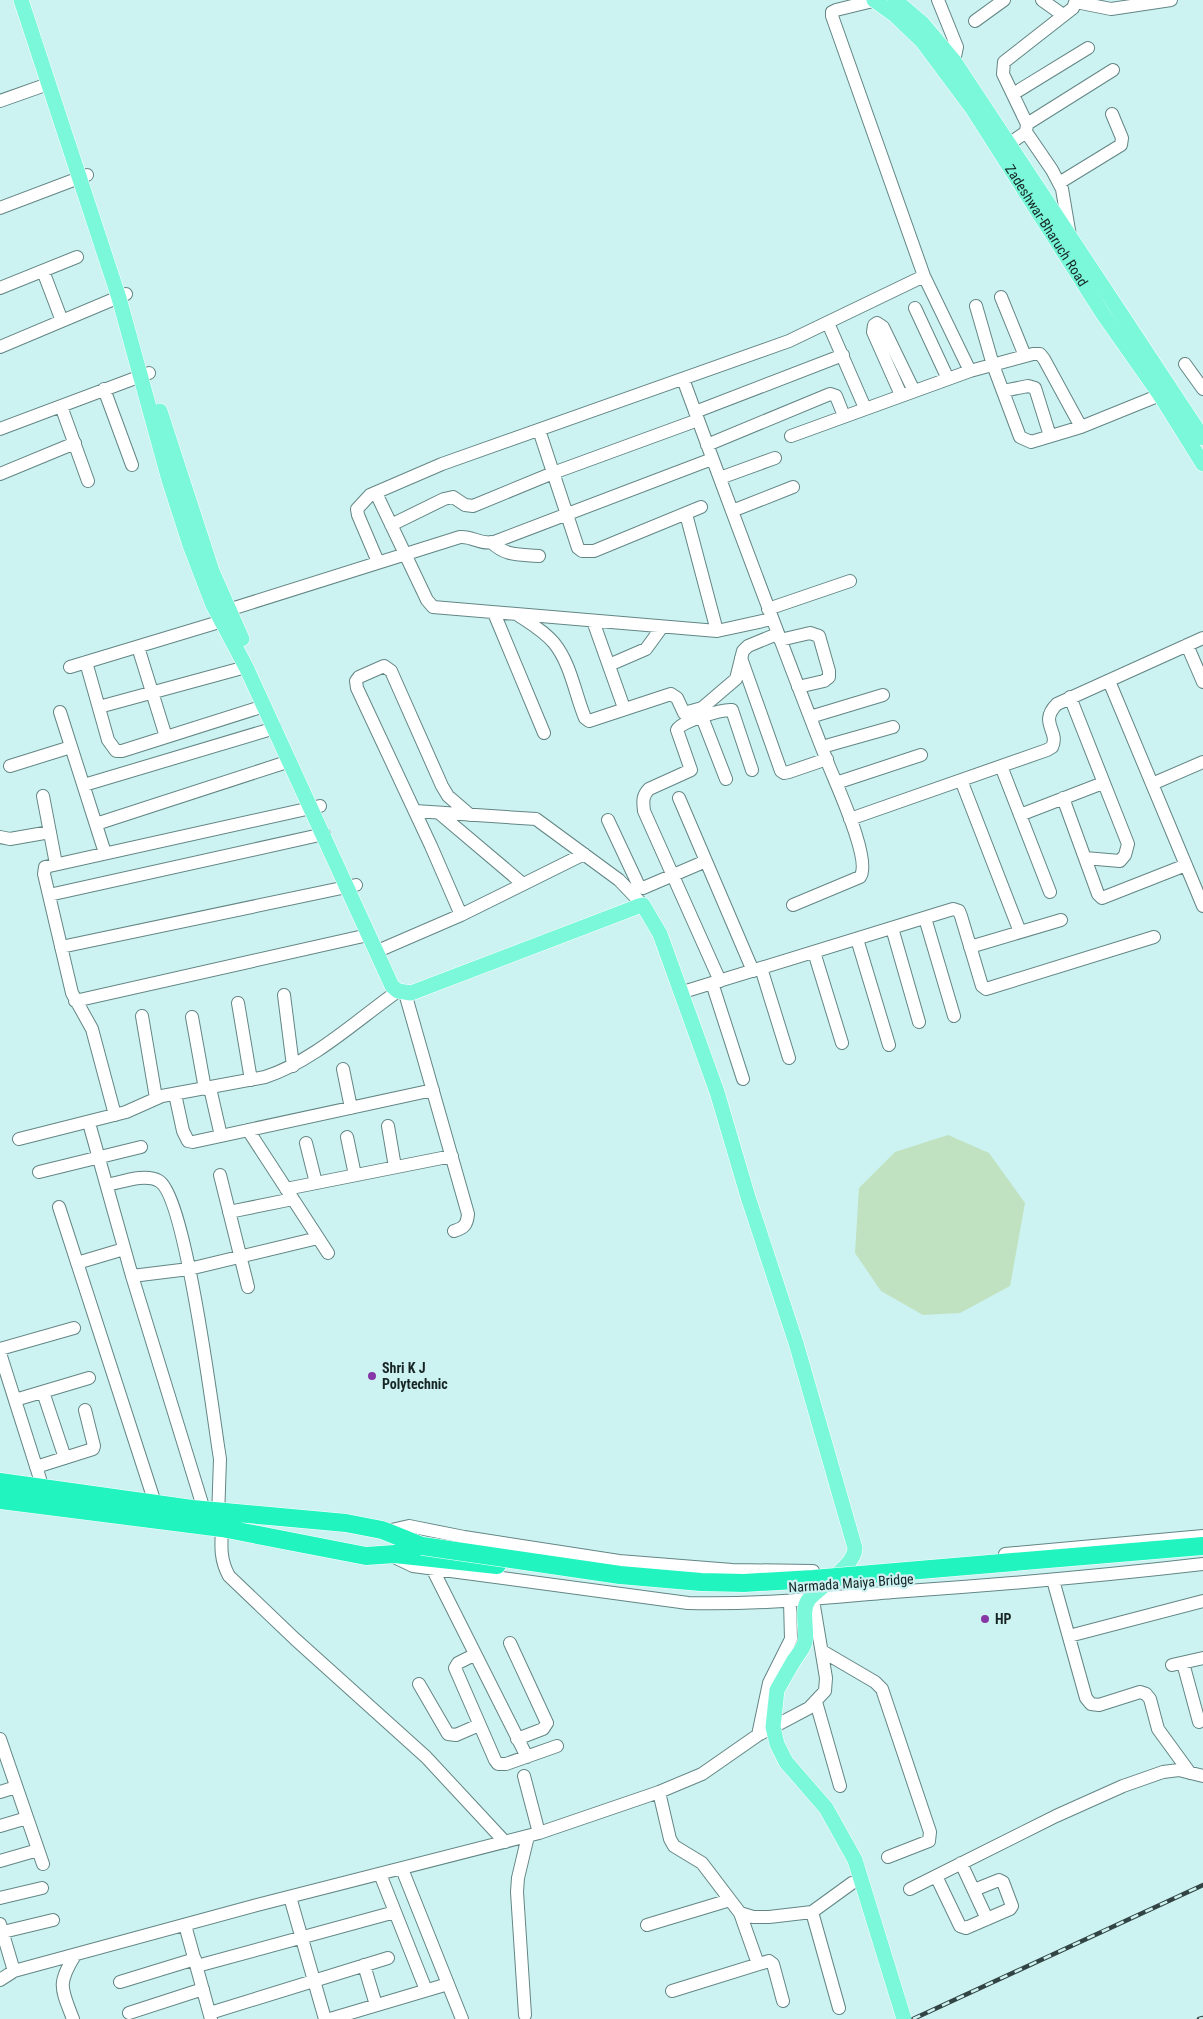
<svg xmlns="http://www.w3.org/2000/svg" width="1203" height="2019" font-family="'Roboto Condensed',sans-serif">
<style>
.green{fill:#c0e2c0}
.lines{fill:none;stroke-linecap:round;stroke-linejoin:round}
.minor-casing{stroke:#638685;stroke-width:14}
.major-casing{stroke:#fff;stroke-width:16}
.highway-casing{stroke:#fff;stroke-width:19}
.minor{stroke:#fff;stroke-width:12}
.major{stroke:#7af8d9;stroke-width:15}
.highway{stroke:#21f4bf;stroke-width:18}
.rail-casing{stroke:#324443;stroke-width:4.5}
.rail{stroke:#ccf2f1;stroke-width:2.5;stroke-dasharray:8;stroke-linecap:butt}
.major-bridge-casing{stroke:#fff;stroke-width:16;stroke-linecap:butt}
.highway-bridge-casing{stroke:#fff;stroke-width:19;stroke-linecap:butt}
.major-bridge{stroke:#7af8d9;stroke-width:15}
.highway-bridge{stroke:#21f4bf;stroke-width:18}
.poi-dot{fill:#8736a5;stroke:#ccf2f1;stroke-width:2}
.labels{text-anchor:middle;stroke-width:4.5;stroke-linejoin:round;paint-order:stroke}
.street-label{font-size:14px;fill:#172625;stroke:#ccf2f1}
.poi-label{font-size:14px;font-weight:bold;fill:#172625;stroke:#ccf2f1;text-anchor:start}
</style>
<rect width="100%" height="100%" fill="#ccf2f1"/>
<path class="green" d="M948 1135 989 1153 1025 1203 1010 1286 960 1313 923 1315 881 1291 855 1253 859 1188 895 1152Z"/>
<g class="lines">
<g class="minor-casing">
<path id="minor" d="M877 0 836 10 832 12V16L924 276 970 371
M938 0 957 47 954 61
M1042 0 1063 15
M1076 2 1111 9 1171 0
M975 21 1004 0
M1013 94 1088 48
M0 101 48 84
M1027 124 1113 70
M1026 132 1052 170 1062 189 1070 236
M1009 144 1026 132 1027 124 1003 74 1004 62 1073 8 1076 0
M1059 183 1121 145 1122 138 1112 114
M0 208 87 175
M43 271 62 321
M0 288 77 257
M1001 297 1025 356
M976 306 993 365 1020 437 1031 442 1081 427 1160 395
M915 308 948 379
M828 323 865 408
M0 347 126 294
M1185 364 1203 389
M683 379C731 509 779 638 829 766 837 786 872 861 860 877L793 905
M104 389 132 465
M1003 391 1028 386 1035 388 1050 436
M901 395 873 332 874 325 877 323 883 327 914 391
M61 406 88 481
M695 412 843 355
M0 429 149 373
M539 430 578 548 582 551H594L701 507
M791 436 970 371 1033 354H1040L1044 359 1081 427
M707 445 830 394 836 396 844 416
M0 474 75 443
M720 478 775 458
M376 493 427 600 433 607 717 631 772 619
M732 511 793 487
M686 514 717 631
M391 525 444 499 453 497 465 505 473 506 553 473 698 420
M491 542C507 557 519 554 539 556
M378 562 358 515 357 509 370 495 442 464 789 341 924 276
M768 609 850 581
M228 610 460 537C473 536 480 545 494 542L712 459
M494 613 544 733
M518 615C530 623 544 631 554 643 571 664 575 694 585 718L589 721 671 694 677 698 684 713 702 708
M593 621 624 708
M780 640 810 633 819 636 829 671V677L824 681 798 687
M1187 645 1203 682
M138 647 166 737
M741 658 781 771 784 773 789 772 827 759
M86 662 108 740 116 751H122L264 706
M609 665 646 649 662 627
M70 667 229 619
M1109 681 1203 906
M1070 697 1128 844 1125 855 1120 861 1085 858
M99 707 246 667
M60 712 105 853
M810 717 883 695
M822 747 893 727
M10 766 71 747
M1001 766 1050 892
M726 779 700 712 702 708 736 679 743 651 748 646 777 634
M961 780 1020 932
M836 783 921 755
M1152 784 1203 762
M84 785 275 728
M43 796 56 864
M679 798 753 971
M1063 798 1098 894 1102 898 1186 865
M415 811 536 819 619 880 643 905
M439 813 523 884
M1020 815 1103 783
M850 819 1047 750 1052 747C1060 731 1038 723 1057 704L1203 638
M608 820 638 884 643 888 706 861
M96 824 290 761
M0 837 10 839 50 832
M49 895 324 834
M461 915 431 846 357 688 356 681 359 677 384 666 391 671 442 786 448 796 470 815
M925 918 954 1016
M892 928 919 1022
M857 939 889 1045
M61 947 356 885
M970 947 1061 920
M380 950 461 915 584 854
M814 952 842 1043
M761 968 789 1058
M720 981 644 811C643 802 642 796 649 789L691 770 677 730C679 722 722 709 732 710L752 770
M712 983 743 1079
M683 992 953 909 959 911 961 916 982 986 986 989 1154 937
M405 993 468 1214C467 1225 464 1228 454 1231
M284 995 293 1066
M75 1001 368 935
M238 1003 251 1080
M142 1016 156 1098
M192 1017 205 1089
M343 1069 351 1108
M210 1088 221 1136
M175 1094 183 1131 188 1141 193 1142 433 1090
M115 1115 92 1029 72 993 44 874 45 867 320 806
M89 1123 132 1276 204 1510
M388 1126 395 1167
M248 1130 328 1253
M347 1137 355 1175
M19 1139 126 1112 162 1096 265 1077C312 1062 357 1020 398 991
M306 1143 316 1183
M39 1172 141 1147
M220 1175 248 1287
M107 1185C122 1182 145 1173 159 1181 185 1196 212 1406 218 1446L220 1459 218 1518
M286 1189 452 1156
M59 1207 155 1503
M229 1212 293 1199
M77 1263 124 1249
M132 1276 189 1269 318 1238
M0 1349 74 1328
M0 1353 40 1479 41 1495
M43 1392 65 1458
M15 1400 89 1378
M36 1467 93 1449 94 1446 85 1410
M222 1528C221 1546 220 1560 229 1576L295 1639 426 1757 505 1842
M387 1531 409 1526 464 1537 619 1561 732 1570 813 1571
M1005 1554 1203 1536
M392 1556 413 1566 688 1603C757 1605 824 1598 893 1592 997 1585 1100 1576 1203 1564
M432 1568 527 1757
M1053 1580 1086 1698 1091 1704 1099 1705 1140 1692 1146 1694 1150 1699 1158 1729 1190 1773
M1069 1636 1203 1601
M510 1643 547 1723 543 1729 517 1739
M822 1651 875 1682 882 1689 930 1832 929 1841 888 1857
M474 1655 458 1663 455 1668 495 1760 498 1764H506L557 1746
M1183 1663 1199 1722
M1172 1665 1203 1658
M419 1684 448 1734 456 1735 479 1725
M816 1702 840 1786
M758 1735 769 1683 791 1639 790 1601
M0 1739 43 1864
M524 1776 539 1833
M0 1792 16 1787
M659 1792 670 1839 674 1846 702 1863 740 1913 753 1917H769L812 1912 852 1883
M0 1826 27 1818
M0 1861 38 1850
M961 1863 987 1919
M402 1869 462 2019
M380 1874 426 1990
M936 1876 960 1926 966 1928 1010 1909 1012 1906 1003 1882 999 1880 974 1890
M910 1889 1056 1816 1123 1786 1163 1772 1179 1770 1203 1776
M290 1897 325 2019
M0 1898 42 1888
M812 1912 839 2008
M740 1913 758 1964
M0 1924 14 1971
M185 1925 211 2019
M647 1925 730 1900
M3 1932 53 1920
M364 1965 376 2005
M197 1966 395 1912
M0 1980 14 1971 257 1905 539 1833 659 1792 702 1774 758 1735 809 1708 825 1691 826 1678 813 1600
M120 1982 195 1959
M672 1991 769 1961 773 1964 783 2001
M129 2013 203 1989
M210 2013 388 1958
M525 2015 517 1892 518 1878 528 1836
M73 2019C61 1988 57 1984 75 1955
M330 2019 448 1984"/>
</g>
<g class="major-casing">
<g id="major">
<path d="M21 0 119 298 169 480 190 545 213 605 246 667 392 986 398 991 411 993 639 906 643 905 660 934 717 1092 748 1197 796 1343 855 1548C855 1566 820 1586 809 1599 800 1611 808 1629 805 1642 803 1649 797 1656 793 1662"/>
<path id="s1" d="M874 0 896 16 922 41 972 108 1103 314 1160 395 1203 464"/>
<path d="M895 0 923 24 954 61 1203 438"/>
<path d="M160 411 212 571 242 639"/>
</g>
</g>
<g class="highway-casing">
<path id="highway" d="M0 1482 192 1509 346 1523 382 1530 422 1546
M0 1500 222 1528 366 1556 395 1554 497 1565"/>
</g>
<use href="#minor" class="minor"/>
<use href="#major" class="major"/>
<use href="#highway" class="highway"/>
<g class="rail-casing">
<path id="rail" d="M913 2019 1203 1885
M1199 2019 1203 2018"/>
</g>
<use href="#rail" class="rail"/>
<g class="major-bridge-casing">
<path id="major-bridge" d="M793 1662 777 1690 773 1727 777 1744 786 1762 826 1808 855 1860 904 2019"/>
</g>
<g class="highway-bridge-casing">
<path id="highway-bridge" d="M422 1546 620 1575 701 1582 744 1583 813 1579 1203 1546"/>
</g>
<use href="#major-bridge" class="major-bridge"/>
<use href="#highway-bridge" class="highway-bridge"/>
</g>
<g class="poi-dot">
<circle cx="372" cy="1376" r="5"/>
<circle cx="985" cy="1619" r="5"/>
</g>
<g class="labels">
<g class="street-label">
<text dy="5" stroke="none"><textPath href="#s1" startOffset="286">Zadeshwar-Bharuch Road</textPath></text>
<text transform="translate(851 1583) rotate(-4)" y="5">Narmada Maiya Bridge</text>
</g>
<g class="poi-label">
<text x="382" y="1373">Shri K J<tspan x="382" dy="16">Polytechnic</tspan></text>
<text x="995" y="1624">HP</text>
</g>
</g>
</svg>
